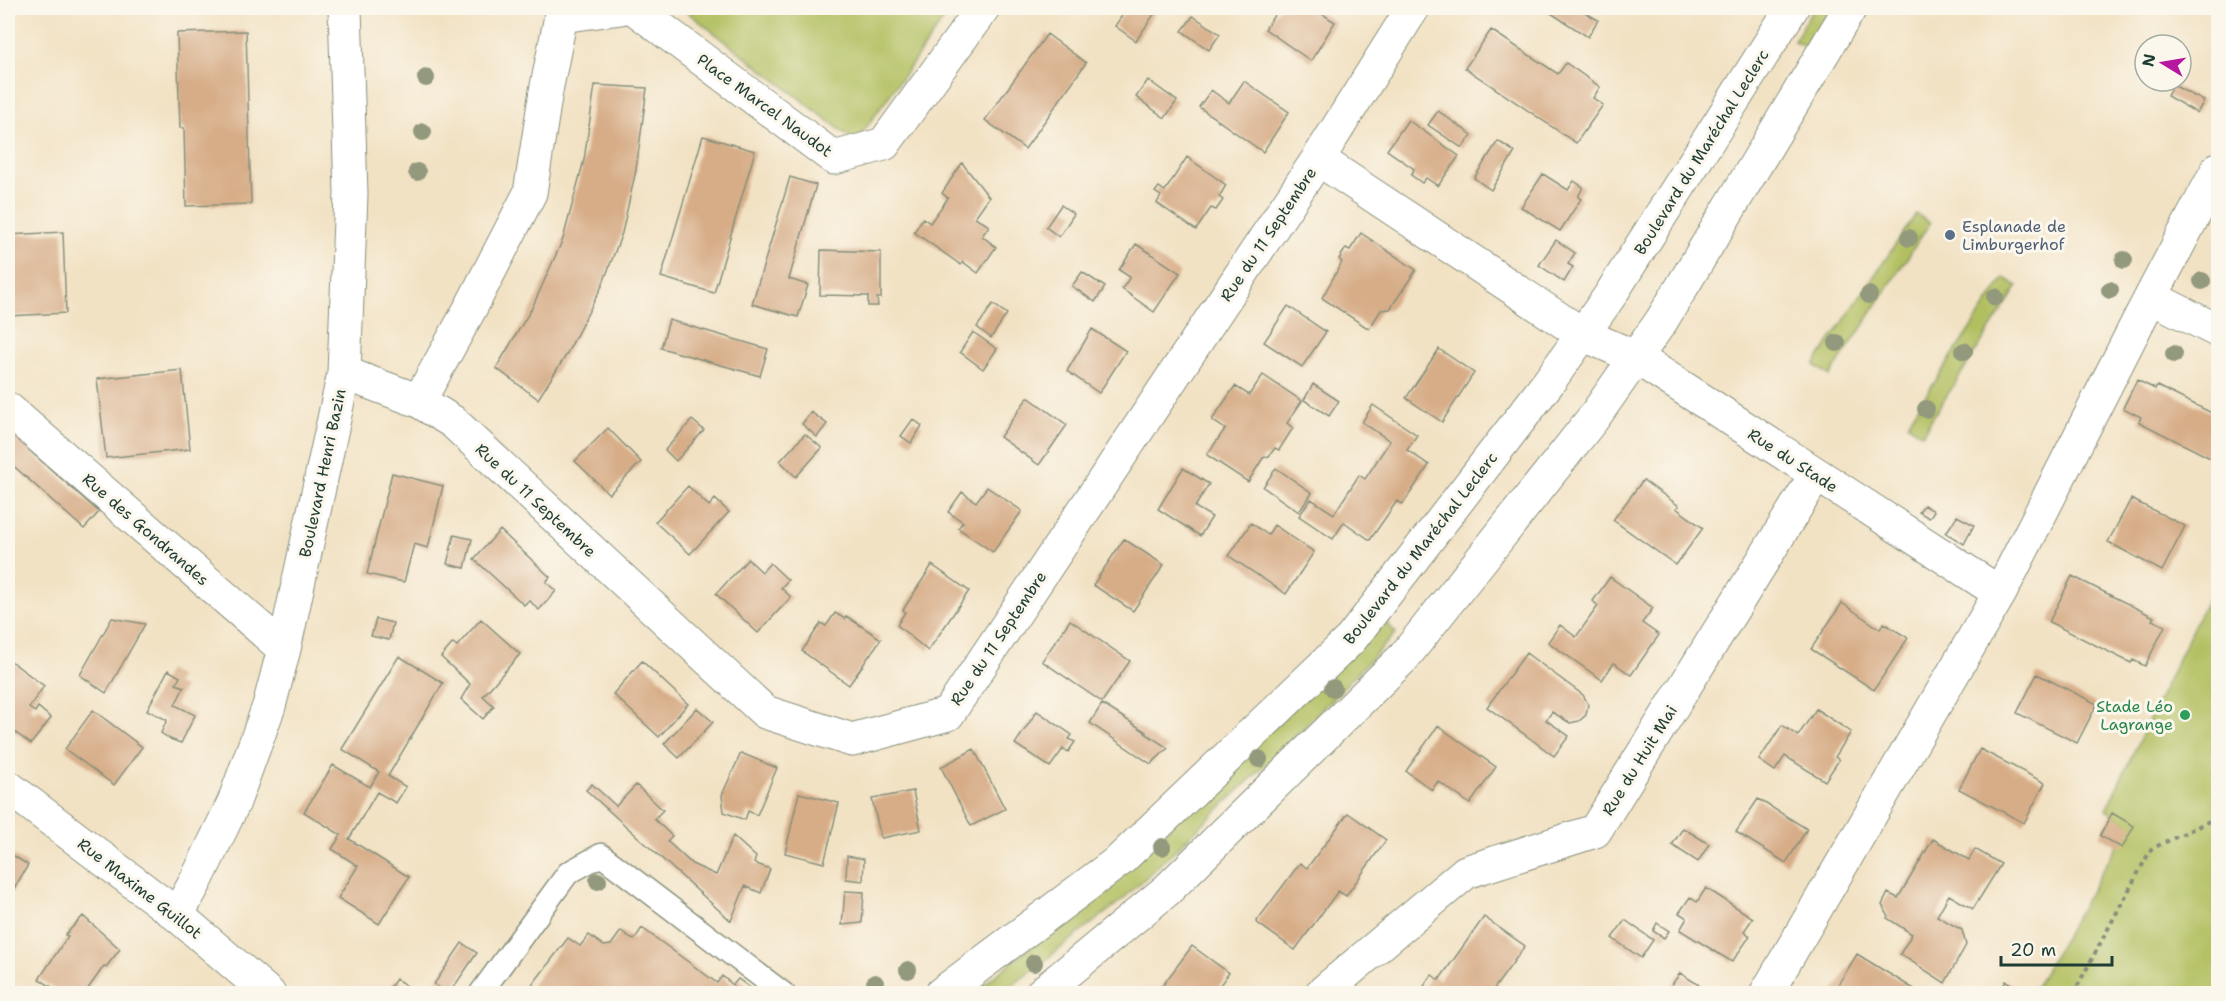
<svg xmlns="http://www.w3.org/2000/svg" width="2226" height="1001" font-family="'Shantell Sans',sans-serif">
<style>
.green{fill:#b2bf61;stroke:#687e4a;stroke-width:1.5}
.building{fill:#d7ad88}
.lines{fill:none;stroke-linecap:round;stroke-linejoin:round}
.lane-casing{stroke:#88907c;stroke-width:25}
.street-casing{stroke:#88907c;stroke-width:35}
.secondary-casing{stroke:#88907c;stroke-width:35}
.path{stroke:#88907c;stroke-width:4;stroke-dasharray:4.5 4.5;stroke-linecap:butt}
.lane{stroke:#fff;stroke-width:22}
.street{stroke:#fff;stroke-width:33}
.secondary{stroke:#fff;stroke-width:33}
.tree{fill:#92997b}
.service-dot{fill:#5c6f8a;stroke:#fbf7ec;stroke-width:2}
.leisure-dot{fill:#2e9e5b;stroke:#fbf7ec;stroke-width:2}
.labels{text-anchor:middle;stroke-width:6;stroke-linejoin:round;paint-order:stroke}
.street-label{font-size:16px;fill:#1f3d34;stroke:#fbf7ec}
.service-label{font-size:16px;fill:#4e5e75;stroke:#fbf7ec;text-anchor:start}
.leisure-label{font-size:16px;fill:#27864d;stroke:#fbf7ec;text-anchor:end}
</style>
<rect width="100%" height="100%" fill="#fbf7ec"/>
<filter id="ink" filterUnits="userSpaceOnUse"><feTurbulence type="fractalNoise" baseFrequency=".0167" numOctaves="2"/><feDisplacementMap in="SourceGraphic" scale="12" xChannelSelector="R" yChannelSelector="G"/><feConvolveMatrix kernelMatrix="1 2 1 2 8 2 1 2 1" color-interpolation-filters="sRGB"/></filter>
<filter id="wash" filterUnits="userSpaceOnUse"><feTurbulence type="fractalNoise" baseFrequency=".008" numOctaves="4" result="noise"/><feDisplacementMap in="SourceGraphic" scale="24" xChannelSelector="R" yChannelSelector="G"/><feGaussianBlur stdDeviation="1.35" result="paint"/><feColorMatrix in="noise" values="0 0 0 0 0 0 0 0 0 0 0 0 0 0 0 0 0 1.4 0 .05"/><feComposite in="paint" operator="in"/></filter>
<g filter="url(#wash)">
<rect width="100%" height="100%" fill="#f2e2c4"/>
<path class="green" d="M682 8H952L856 142Z
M1814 8H1831L1807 48 1794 41Z
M1916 214 1930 223 1830 376 1814 365Z
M2004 278 2018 286 1922 434 1907 424Z
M2218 581V993L2032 994 2129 824 2106 810 2197 619Z
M1383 619 1396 633 1290 742 1122 900 1003 993 972 994 1116 879Z"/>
<g id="blocks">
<path class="building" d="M1127 8H1156L1157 10 1136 41 1115 26Z
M1279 8H1313L1335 22 1311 61 1265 29Z
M1543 8H1578L1598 20 1588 37Z
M1193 16 1220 34 1209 50 1182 31Z
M1491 30 1558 74 1566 63 1600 87 1593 98 1603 105 1576 143 1465 68Z
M246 31 251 204 186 206 184 128H180L177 33Z
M1047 34 1086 63 1025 149 985 120Z
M1148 80 1177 101 1165 118 1136 97Z
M1244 81 1289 112 1263 152 1199 107 1211 90 1229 103Z
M595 85 647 88 636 170 622 233 602 286 565 357 538 399 496 368 532 308 563 239 584 160Z
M2173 85 2204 101 2197 113 2167 96Z
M1438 111 1472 135 1462 148 1428 125Z
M1408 120 1459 156 1438 186 1426 178 1422 183 1411 175 1414 169 1387 150Z
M703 136 755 151 714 293 661 277Z
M1498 141 1515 152 1491 190 1474 178Z
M1187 157 1226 185 1219 197 1223 200 1216 210 1211 208 1196 230 1157 203 1161 196 1155 192 1159 187 1165 191Z
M962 163 989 197 975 217 989 226 982 236 996 247 978 273 963 262 961 265 914 232 923 218 930 223 948 198 942 193Z
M1543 174 1568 190 1574 181 1583 187 1578 197 1581 199 1560 231 1521 207Z
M790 177 816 185 789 279 808 285 798 317 752 304Z
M1061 205 1074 214 1059 237 1046 227Z
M63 232 66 313 8 316V235Z
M1361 233 1416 270 1390 309 1381 310 1369 329 1322 298 1342 262 1339 259 1346 248 1350 250Z
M1556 240 1575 253 1568 264 1573 267 1564 282 1539 265Z
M1136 244 1180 273 1154 312 1122 289 1130 277 1119 270Z
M821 250 881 252V298H877L878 306H868V296L820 295Z
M1082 272 1105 287 1095 302 1072 286Z
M993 304 1007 314 991 338 977 327Z
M1288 306 1326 332 1302 367 1264 342Z
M669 320 768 349 760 376 661 348Z
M1092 329 1126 351 1099 393 1067 371Z
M973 332 997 349 983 369 960 352Z
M1439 349 1474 373 1442 422 1406 398Z
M182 370 190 449 106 458 97 379Z
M1263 375 1302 401 1287 423 1293 428 1279 450 1275 448 1269 456 1263 458 1248 482 1207 455 1225 429 1212 420 1235 386 1249 395Z
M2137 380 2155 389 2157 386 2218 416V462L2139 422 2141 417 2123 408Z
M1313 384 1339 401 1329 416 1304 400Z
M1028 397 1067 425 1039 465 1000 437Z
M1373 405 1417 435 1407 450 1429 465 1403 504 1397 501 1370 540 1344 522 1333 539 1299 516 1311 499 1334 514 1359 475 1365 479 1390 441 1362 422Z
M811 412 827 424 817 437 802 424Z
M913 419 922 426 911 443 901 436Z
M692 420 704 430 676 461 665 450Z
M8 422 34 444 29 450 99 512 84 529 8 461Z
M608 428 641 462 609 494 575 461Z
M805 434 822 448 796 477 780 461Z
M1183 468 1209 484 1195 507 1212 517 1200 536 1158 509Z
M1276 468 1312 493 1299 512 1263 487Z
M392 473 443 486 428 548 414 544 404 582 367 574Z
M1643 480 1679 506 1676 508 1703 528 1676 565 1613 520Z
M688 486 709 506 715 499 729 512 690 554 655 522Z
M987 487 1022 511 993 552 958 528 963 522 948 512 962 492 976 502Z
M2131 499 2185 526 2162 571 2108 542Z
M1924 505 1934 511 1929 518 1919 512Z
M1957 516 1974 525 1964 544 1946 533Z
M1251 523 1268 535 1274 525 1314 552 1286 594 1229 556Z
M500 530 550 577 546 582 556 591 539 610 529 600 524 605 474 559Z
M454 535 472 539 465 568 447 564Z
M1124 539 1164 565 1133 611 1093 585Z
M748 559 762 572 770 563 788 580 781 588 791 597 758 633 716 594Z
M932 565 969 591 928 651 897 625 905 612 903 610Z
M2072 576 2154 617 2152 620 2165 626 2145 666 2133 660 2131 663 2049 622Z
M1610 577 1653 608 1642 623 1659 635 1631 675 1614 663 1602 680 1548 642 1560 625 1576 637 1598 606 1593 601Z
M1842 603 1880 629 1884 623 1908 638 1874 690 1811 649Z
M835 613 845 619 846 616 881 639 849 685 802 651 821 623 826 626Z
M112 618 145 624 106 693 80 675Z
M376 619 393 623 389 640 371 636Z
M481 619 520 654 483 696 494 706 483 719 461 699 470 684 441 657 453 643 457 646Z
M1070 620 1130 661 1102 702 1042 661Z
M1526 653 1583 695 1588 704 1586 715 1579 721 1570 723 1552 712 1546 720 1569 736 1554 756 1487 707Z
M399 656 443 683 388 776 406 787 396 803 377 792 349 839 409 877 379 924 338 898 358 866 332 849 341 835 304 812 333 765 370 787 379 772 342 749Z
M8 659 44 686 29 708 35 712 38 707 51 718 31 744 8 727Z
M642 661 688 704 659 737 613 694Z
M168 670 180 677 176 684 184 687 175 705 195 715 181 743 170 739 161 733 167 720 147 710Z
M2037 674 2097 704 2077 743 2017 713Z
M1102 704 1146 732 1145 733 1168 748 1151 764 1090 723Z
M697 708 713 722 679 758 664 744Z
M1816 709 1851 732 1835 757 1839 760 1825 781 1785 756 1775 771 1759 760 1782 725 1798 736Z
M93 710 142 747 114 785 65 749Z
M1037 711 1072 735 1069 739 1075 742 1068 752 1063 749 1050 767 1015 744Z
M1438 726 1496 767 1470 804 1438 781 1432 790 1406 771Z
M974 749 1005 809 971 826 941 767Z
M1980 749 2045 783 2024 823 1959 789Z
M741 753 777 768 757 815 748 811 745 820 724 812 722 795Z
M592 784 616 806 636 785 663 810 654 819 672 836 667 841 692 864 716 875 733 836 756 857 754 863 770 869 761 893 745 886 731 921 586 790Z
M913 791 921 830 881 838 872 799Z
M799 793 839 803 824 863 785 853Z
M1758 799 1807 829 1786 863 1736 832Z
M1348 813 1386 840 1346 896 1338 891 1295 950 1256 922 1300 863 1307 868Z
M2112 813 2134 826 2122 848 2100 836Z
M1683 828 1709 844 1698 862 1672 845Z
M1933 839 1969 860 1975 849 2001 864 1973 909 1949 895 1937 916 1962 930 1966 945 1945 983 1900 954 1912 934 1887 918 1888 915 1882 905 1888 893 1898 898Z
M8 852 28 865 8 899Z
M847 856 864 859 863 881 846 879Z
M1706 888 1753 918 1744 931 1750 936 1732 962 1680 930 1687 918 1679 913 1690 897 1697 902Z
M845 891 864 892 862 923 842 925Z
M83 916 120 949 106 967 104 966 85 993H61L39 979 68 936 65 935Z
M1484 917 1525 946 1491 993H1419L1432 975 1439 980Z
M1625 920 1653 940 1641 958 1612 938Z
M1657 923 1669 931 1664 938 1653 931Z
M642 928 717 983 722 976 733 985 738 979 757 993H526L568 938 580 946 589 935 604 946 611 945 621 931 634 940Z
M462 943 477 953 449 994 434 984Z
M1192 946 1229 973 1214 993H1157Z
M1857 954 1909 986 1921 993H1833Z
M1680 973 1699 985 1696 990 1701 993H1666Z
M396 979 418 993H386Z
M2006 981 2026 993H1999Z"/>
</g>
</g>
<g filter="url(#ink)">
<use href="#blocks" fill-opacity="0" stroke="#88907c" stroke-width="1.5"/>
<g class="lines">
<g class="lane-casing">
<path id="lane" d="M480 994 568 873 601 855 784 994"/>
</g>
<g class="street-casing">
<path id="street" d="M634 8 834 158 884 144 983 8
M561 16 621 8
M1318 159 1582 334 1637 358 2000 593
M2151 297 2218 331
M344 373 419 401 453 422 765 712 852 740 948 714 1318 159 1413 8
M419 401 471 307 530 193 546 91 561 16 560 8
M8 409 284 649
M177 915 196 881 234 802 269 706 284 649 344 373 351 194 345 8
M1321 994 1466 872 1595 831 1816 475
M1766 994 2000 593 2141 316 2218 169"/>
</g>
<g class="secondary-casing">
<path id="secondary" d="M8 787 177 915 269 994
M941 994 1120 860 1351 639 1548 383 1609 297 1792 8
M1041 994 1167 890 1404 657 1594 417 1662 320 1850 8"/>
</g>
<path class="path" d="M2073 994 2151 849 2218 817"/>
<use href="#lane" class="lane"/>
<use href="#street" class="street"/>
<use href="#secondary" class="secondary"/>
</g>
<g class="tree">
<circle cx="426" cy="78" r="9"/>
<circle cx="423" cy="132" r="9"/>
<circle cx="417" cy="172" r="9"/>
<circle cx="1909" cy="238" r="9"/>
<circle cx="2124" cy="260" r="9"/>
<circle cx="2202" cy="281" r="9"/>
<circle cx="2110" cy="290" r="9"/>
<circle cx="1869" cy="295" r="9"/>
<circle cx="1995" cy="297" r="9"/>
<circle cx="1837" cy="343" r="9"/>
<circle cx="1964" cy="351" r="9"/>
<circle cx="2174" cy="354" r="9"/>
<circle cx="1926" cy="409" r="9"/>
<circle cx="1333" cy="688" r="9"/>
<circle cx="1259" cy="759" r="9"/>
<circle cx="1162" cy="847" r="9"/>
<circle cx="598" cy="881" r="9"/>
<circle cx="1034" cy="963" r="9"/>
<circle cx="908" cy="970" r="9"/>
<circle cx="875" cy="983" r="9"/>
</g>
</g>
<circle class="service-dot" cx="1950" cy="235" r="6"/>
<circle class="leisure-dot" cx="2185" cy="715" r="6"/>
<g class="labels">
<g class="street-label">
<text transform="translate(765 105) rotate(36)" y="6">Place Marcel Naudot</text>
<text transform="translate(1701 152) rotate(-58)" y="6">Boulevard du Maréchal Leclerc</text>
<text transform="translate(1268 234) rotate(-56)" y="6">Rue du 11 Septembre</text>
<text transform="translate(1793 460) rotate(33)" y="6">Rue du Stade</text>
<text transform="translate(322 473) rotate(-78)" y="6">Boulevard Henri Bazin</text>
<text transform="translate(536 500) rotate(43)" y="6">Rue du 11 Septembre</text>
<text transform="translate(146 529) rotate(41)" y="6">Rue des Gondrandes</text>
<text transform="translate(1420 548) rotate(-52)" y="6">Boulevard du Maréchal Leclerc</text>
<text transform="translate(998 638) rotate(-56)" y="6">Rue du 11 Septembre</text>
<text transform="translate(1639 760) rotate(-58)" y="6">Rue du Huit Mai</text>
<text transform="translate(140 888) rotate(38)" y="6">Rue Maxime Guillot</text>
</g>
<g class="service-label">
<text x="1962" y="232">Esplanade de<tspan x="1962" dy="18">Limburgerhof</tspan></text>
</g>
<g class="leisure-label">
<text x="2173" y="712">Stade Léo<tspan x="2173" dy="18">Lagrange</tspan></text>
</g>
</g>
<rect width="2226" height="1001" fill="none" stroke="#fbf7ec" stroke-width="30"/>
<g transform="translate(2163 63) rotate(281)"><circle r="28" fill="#fbf7ec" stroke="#a3ada2" stroke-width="1.5"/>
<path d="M0-4.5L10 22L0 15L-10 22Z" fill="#b5179e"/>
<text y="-9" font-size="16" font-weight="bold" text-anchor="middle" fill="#1f3d34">N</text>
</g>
<path d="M2001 956v9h111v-9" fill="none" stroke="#1f3d34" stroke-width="3"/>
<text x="2010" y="956" font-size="18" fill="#1f3d34" stroke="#fbf7ec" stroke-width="4.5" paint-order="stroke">20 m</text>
</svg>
